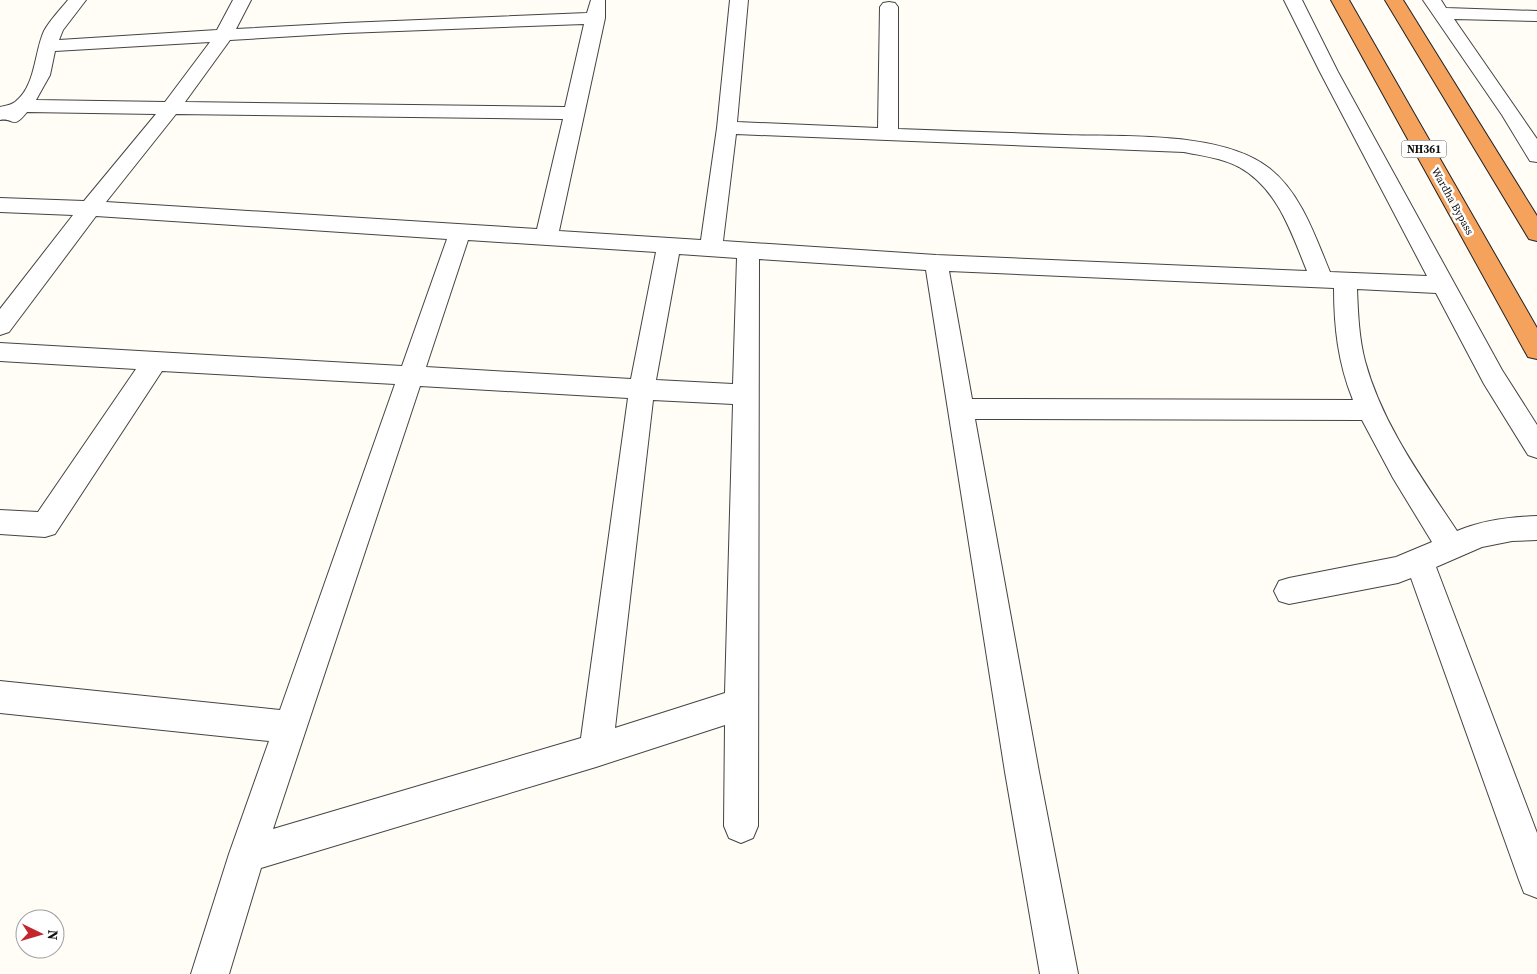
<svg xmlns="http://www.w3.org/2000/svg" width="1537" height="974" font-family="'Source Serif 4',serif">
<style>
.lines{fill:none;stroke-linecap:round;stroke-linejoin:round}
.minor-casing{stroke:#444;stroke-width:2}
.highway-casing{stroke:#222;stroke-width:2}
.minor{fill:#fff;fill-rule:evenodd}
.highway{fill:#f5a25d;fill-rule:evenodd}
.labels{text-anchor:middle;stroke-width:5;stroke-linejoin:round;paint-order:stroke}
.shield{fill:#fff;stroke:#585858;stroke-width:1}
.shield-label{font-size:11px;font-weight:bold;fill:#111}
.far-street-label{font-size:11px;fill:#111;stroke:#fff}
</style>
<rect width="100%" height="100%" fill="#fffdf5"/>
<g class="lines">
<g class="minor-casing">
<path id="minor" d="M68 0H86L63 30 59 40 217 30 233 0H251L236 29 346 23 587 13 591 0H605V18L559 231 701 240 717 128 730 0H748L737 122 878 128 880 7 883 3 889 2 895 3 898 7V129C954 131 1010 133 1065 135 1123 137 1222 131 1269 168 1301 193 1315 236 1330 272L1427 276 1320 72 1284 0H1302L1338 72 1502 370 1537 425V458L1528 455 1484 384 1436 293 1357 289C1358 314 1359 338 1365 361 1382 424 1422 478 1457 531 1483 520 1509 517 1537 516V540L1512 541 1482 547 1436 567 1537 833V898L1524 893 1519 880 1411 578 1398 583 1289 604 1279 601 1274 591 1279 581 1289 578 1396 557 1432 542 1393 478 1362 420 975 419 1039 772 1078 974H1040L1005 772 926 270 759 259 758 826 753 838 741 843 729 838 724 826 725 725 596 767 261 868 229 974H191L229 854 269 741 0 713V681L280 710 395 384 162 371 55 534 45 537 0 534V510L38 512 136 369 0 361V343L402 366 447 239 96 216 9 332 0 335V309L73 215 0 212V198L84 201 156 114 27 112C12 131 14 117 0 120V107C4 106 11 105 15 102 36 86 34 53 44 31 50 20 60 10 68 0ZM584 24 565 107 185 102 230 40 346 33ZM210 42 165 102 36 100 50 75 55 51ZM176 114 563 119 537 229 106 202ZM736 134 1184 152C1203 156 1222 158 1239 167 1278 189 1291 232 1307 271L936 255 723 241ZM468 240 656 252 631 379 426 367ZM679 254 737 258 733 384 656 380ZM949 271 1334 288C1334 327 1338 363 1353 400L972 399ZM420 386 628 398 581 738 273 829ZM653 400 733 404 725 693 615 728Z
M1423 0H1441L1446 8 1537 11V21L1454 19 1537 139V162L1530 161 1502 115Z"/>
</g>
<g class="highway-casing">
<path id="highway" d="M1331 0H1349L1537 328V359L1528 357Z
M1385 0H1403L1537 216V241L1529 239Z"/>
</g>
<use href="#minor" class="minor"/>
<use href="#highway" class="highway"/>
</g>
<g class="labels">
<rect class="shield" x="1401.5" y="140.5" width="45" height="17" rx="4"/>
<g class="shield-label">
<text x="1424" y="153">NH361</text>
</g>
<g class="far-street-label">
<text transform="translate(1453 201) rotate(61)" y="4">Wardha Bypass</text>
</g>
</g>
<g transform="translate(40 934) rotate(95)"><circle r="24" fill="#ffffff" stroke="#a0a0a0"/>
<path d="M0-4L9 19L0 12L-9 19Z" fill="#c4262e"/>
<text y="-8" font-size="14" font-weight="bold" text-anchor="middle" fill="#111111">N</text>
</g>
</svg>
